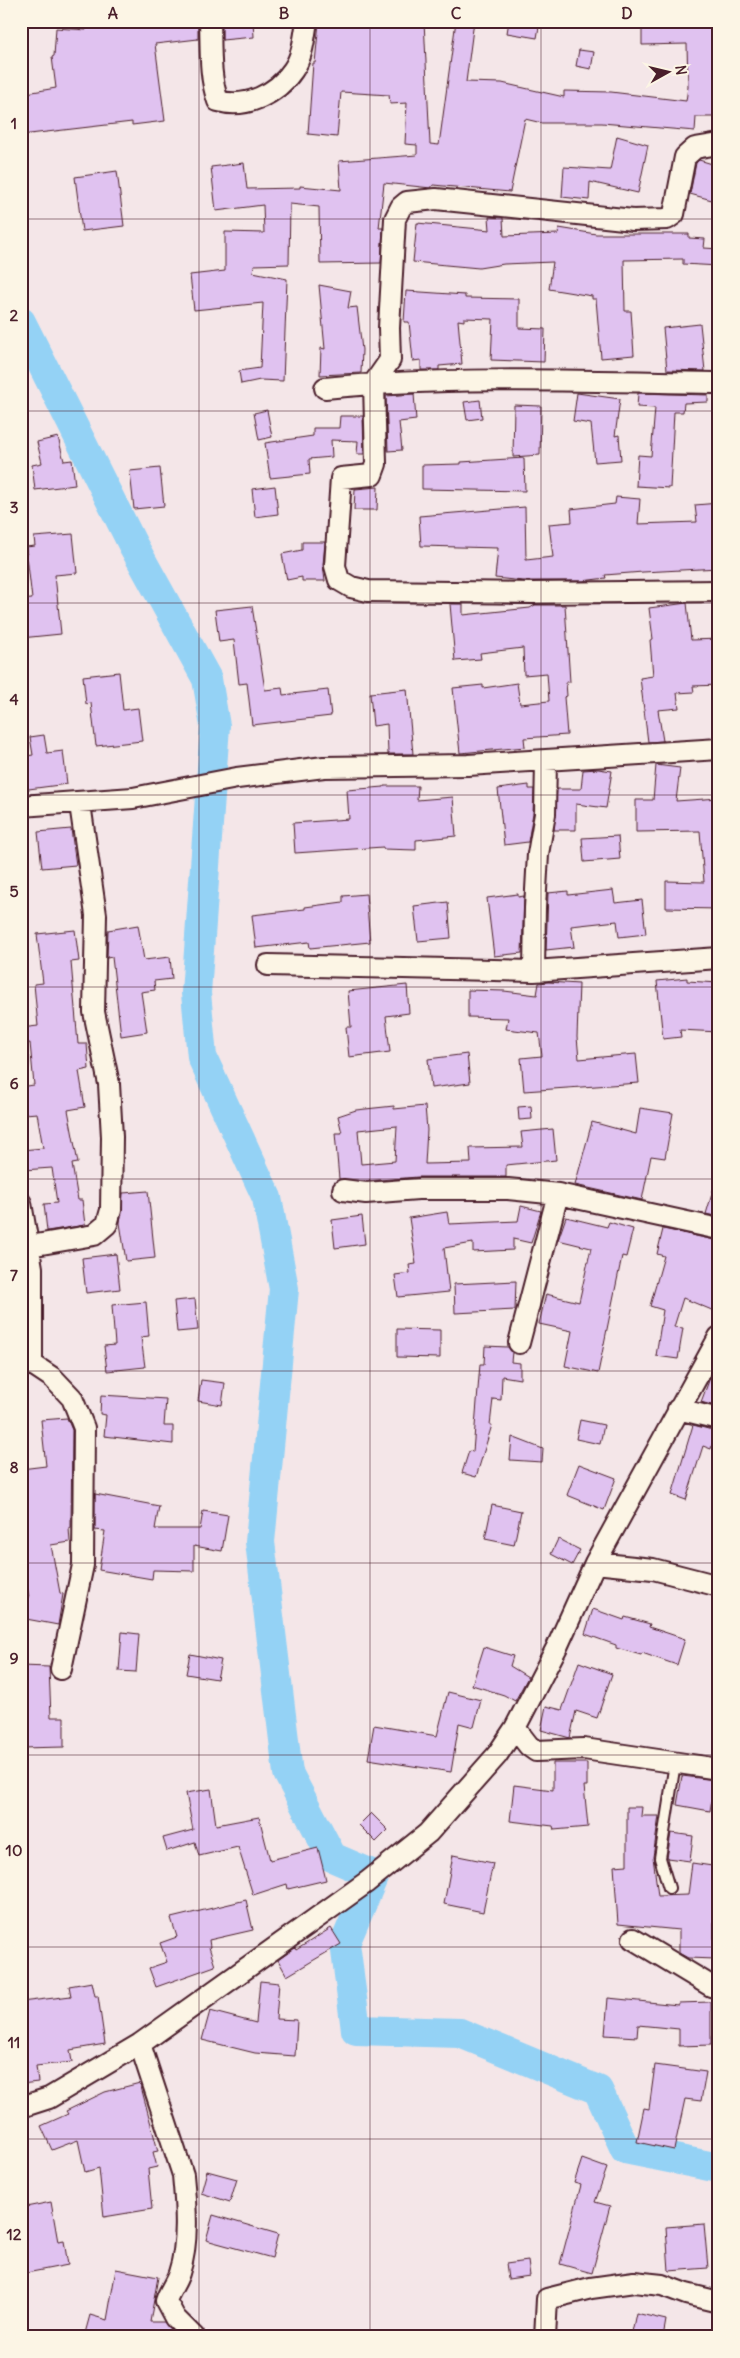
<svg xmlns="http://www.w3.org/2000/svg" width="740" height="2358" font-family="Delius,sans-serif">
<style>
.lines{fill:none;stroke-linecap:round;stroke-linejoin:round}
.river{stroke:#94d2f5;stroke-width:30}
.building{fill:#e0c2f0;stroke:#4a1f2b;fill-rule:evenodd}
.lane-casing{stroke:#4a1f2b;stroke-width:14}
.street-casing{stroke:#4a1f2b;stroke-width:24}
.lane{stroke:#fcf5e5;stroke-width:10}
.street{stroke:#fcf5e5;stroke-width:20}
.grid{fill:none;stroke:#4a1f2b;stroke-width:1;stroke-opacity:0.55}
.neatline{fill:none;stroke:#4a1f2b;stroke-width:2}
.grid-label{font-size:16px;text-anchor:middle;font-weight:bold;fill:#4a1f2b}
</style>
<rect width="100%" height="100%" fill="#f4e6e8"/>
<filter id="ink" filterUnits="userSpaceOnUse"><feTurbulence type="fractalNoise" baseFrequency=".02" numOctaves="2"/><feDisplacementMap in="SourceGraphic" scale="10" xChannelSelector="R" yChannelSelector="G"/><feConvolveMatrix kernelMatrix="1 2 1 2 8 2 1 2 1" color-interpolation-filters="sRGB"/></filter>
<g filter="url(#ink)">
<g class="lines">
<path class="river" d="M21 322 133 545 207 679 215 726 196 993 202 1057 267 1198 284 1289 260 1542 288 1773 332 1857 374 1875 345 1943 356 2030 460 2033 598 2090 625 2149 719 2168"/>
</g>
<path class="building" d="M140 21H198V39L155 44 165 121 132 125V122L21 135V94L56 88 52 57 54 56 56 28 86 30V27Z
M222 21H253L254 37 222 40Z
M368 21H424L430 144 439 145 456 21H474L466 82 502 83 564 97V91L611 92 686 101 688 87 687 44 642 45V21H719V117H696L695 131 602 123H542L525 119 510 192 433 185 431 188 384 183 379 228H383L381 263 320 264 319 207 290 204 289 264 254 265 253 272 287 279 283 381 260 380 241 384 239 371 260 368 263 303 194 310 190 275 225 271V232L264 233 263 205 216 211 211 167 244 163 247 189 300 188V186L341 190 339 161 417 155V145L405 144 407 103 390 104 389 95 341 92 337 137 308 134 313 63H315L319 22 368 25Z
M509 21H540L537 38 507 33Z
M579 50 594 52 591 69 576 66Z
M617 136 648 145 638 193 590 182 589 200 562 197 564 167 610 170Z
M699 160 719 166V202L690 194 696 163Z
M117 171 124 226 82 231 75 177Z
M489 217 503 218 504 236 558 234 559 228 596 234H689V238L705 239 704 248 719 249V266L683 264V259L624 260 625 311H631L634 355 601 358 596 299H592V296L549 289 553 262 504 264 479 268 413 262 417 223 490 230Z
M319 285 351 291 348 308 357 307 362 350 361 373 320 375 321 348 325 349Z
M406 291 465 295V298L519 299V328L545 329 544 362 491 360 493 319 464 318V321L458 320 462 364 439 366V370H421V360L413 361 409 322H404Z
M700 324 705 371 667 370 663 328Z
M577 393 620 399 615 436 619 435 621 460 595 462 591 424 573 421Z
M638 393 708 395V402L684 403 683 412H674L670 488 636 486 638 455 651 456 655 408 637 407Z
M414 394 416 420 399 422 402 450 388 451 386 396Z
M480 400 482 418 467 420 464 402Z
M514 405 541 406 540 455 513 457Z
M267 410 272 437 259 440 254 413Z
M340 416H363L364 454H357L358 441 331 440 332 457 309 459 310 474 270 478 265 443 313 436V428H339Z
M58 437 64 461 72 460 75 485 35 490 32 465 42 463 37 442Z
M524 458 525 491 422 489V465L461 464V462Z
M160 468 164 506 134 509 130 471Z
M275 486 278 514 255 517 252 489Z
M378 487 377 510H354L355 489Z
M616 497 640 499 638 524 697 522 695 505 719 503V568L643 572 605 575 606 578 582 581H523L495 578 498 548 421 546 419 516 525 507 526 560 553 557 549 524 572 522 571 509 615 504Z
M73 534 77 573 55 575 61 634 21 638V600L32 599 26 547 35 546 34 537Z
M302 542H325L323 565 325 581H302V577L287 580 282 554 302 550Z
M687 603 691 640 719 639V685L693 686 694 692 677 693 679 708 658 710 663 741 648 742 640 678 653 676 650 640 653 639 649 608Z
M450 604H463V615L530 608 535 605H565L570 682H566L567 696 564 697 567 735 524 738 525 747 460 753 453 688 483 685V688L517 683 520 704 549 701 547 673 524 675 523 648 480 653 481 659 455 661Z
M252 606 265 690 282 688 283 695 328 690 331 716 252 725 247 683 239 684 234 640 219 642 215 610Z
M119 672 123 710 138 708 142 741 96 746 91 703 86 704 83 676Z
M407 689 413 754H388L387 724 373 726 370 693Z
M44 735 47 753 63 751 67 784 21 790V757L33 755 30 737Z
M656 765 680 768 676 801 719 798V909L666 908V881L704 882 700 831 636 832V800H653Z
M598 769 612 771 606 808 576 804V830H554L557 789H581L583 770Z
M529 785V789H534L533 813 528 842 504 845 498 789Z
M384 786H418L417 800 453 797 456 836 416 840V850L383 849V847L295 853 293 823 349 819 347 790 384 787Z
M71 829 76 865 42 868 38 832Z
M618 836 620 859 584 862 582 838Z
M613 890 615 903 642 900 646 934 619 937 617 921 571 926 574 947 546 950 548 893 568 891V895Z
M366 894 370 942 310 948 309 942 256 948 252 915 305 909V907L343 902V896Z
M518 894V897L524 896 522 953 494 956 487 898Z
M448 902 451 938 418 941 414 906Z
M138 925 144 960 170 957 172 979 154 981 155 990 141 992 147 1032 121 1036 112 957 107 958 108 930Z
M75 930 79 961 71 962 78 1044H87L89 1069 79 1071 85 1107 68 1110 78 1163 72 1164 78 1200H82L85 1225 47 1231 44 1204 57 1203 52 1168 23 1170 22 1150 43 1148 37 1113 25 1114 21 1087 34 1085 30 1043 21 1044V1028L38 1026 34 984 43 983 37 934Z
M687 978V981L719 983V1032L680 1030 681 1037 663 1039 657 981Z
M548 982 579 984 577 1037 579 1059 636 1054 639 1083 524 1091 521 1058 542 1056 539 1033 506 1029 508 1018 468 1017V990L504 991 537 995 539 983Z
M407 985 409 1013 386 1016 390 1052 349 1057 346 1027H351L348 991Z
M467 1054 470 1083 431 1088 428 1059Z
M394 1106V1109L425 1106 427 1130 425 1164 471 1163 470 1148 523 1147 521 1132 553 1129 556 1160 506 1165V1177H418L366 1181 339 1179 335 1133H342L338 1116 356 1110ZM397 1126 395 1161 361 1164 358 1130Z
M531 1106 532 1119 519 1120 518 1107Z
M640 1108 673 1113 665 1158 651 1156 642 1200 575 1185 592 1122 636 1134Z
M715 1184 719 1185V1217L706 1214Z
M148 1191 155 1258 126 1261 120 1223 123 1193Z
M521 1206 541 1211 531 1243 513 1239V1250L473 1252V1243L444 1248 449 1292 398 1297 395 1275 410 1273 409 1265 416 1264 409 1218 447 1212 449 1224 518 1221Z
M362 1216 365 1244 335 1248 332 1220Z
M566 1217 607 1227 609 1222 633 1229 626 1257 622 1256 598 1373 565 1366 572 1331 539 1324 546 1294 579 1302 591 1248 558 1240Z
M663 1229 719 1241V1313L683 1298 674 1327 683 1328 678 1359 656 1356 663 1310 650 1306 664 1256 657 1254Z
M116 1254 120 1289 86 1293 82 1258Z
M516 1281 515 1310 455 1313 454 1284Z
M195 1299 198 1330 177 1332 174 1301Z
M146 1302 149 1336 141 1337 145 1367 107 1371 104 1346 115 1345 112 1305Z
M397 1329 440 1330V1358L397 1357Z
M485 1346 508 1347 512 1352 511 1362 520 1363V1379L502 1376 501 1400 493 1399 490 1425H492L476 1477 462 1473 469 1451 473 1452 480 1364H484Z
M710 1378 719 1380 718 1407 701 1402Z
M201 1380 225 1383 222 1405 198 1401Z
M101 1395 166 1399 164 1426H173V1444L104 1436 106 1415 100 1414Z
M67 1418 72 1430 71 1528H69L70 1542 51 1545 60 1593 63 1594 58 1625 21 1618V1597H29L21 1555V1469L46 1466 41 1420Z
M580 1420 604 1425 600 1444 576 1439Z
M693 1425 716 1431 711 1449 703 1446 686 1500 672 1495Z
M512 1437 543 1449 542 1462 510 1460Z
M579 1464 616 1478 604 1510 567 1495Z
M95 1494 159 1506 155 1529H200L203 1511 228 1515 222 1551 194 1546V1571L153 1570 152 1579 99 1570 105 1531 95 1530Z
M492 1505 521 1511 514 1545 485 1539Z
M558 1539 580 1550 572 1565 551 1554Z
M593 1609 624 1620 625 1617 650 1624 649 1627 685 1639 677 1665 642 1653 641 1655 616 1648V1645L585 1634Z
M122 1632 139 1634 136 1672 119 1671Z
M484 1647 513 1656 510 1666 528 1677 515 1701 504 1695 472 1685Z
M190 1654 221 1660 217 1679 186 1674Z
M579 1662 612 1674 597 1718 576 1711 570 1738 541 1730 546 1706 562 1710Z
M21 1666 49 1667 51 1717H64V1747L21 1748Z
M448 1692 481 1700 474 1727 459 1723 451 1772 368 1759 374 1725 437 1736Z
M553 1763H587V1786H584L588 1827 554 1830 553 1826 510 1821 514 1785 553 1790Z
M682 1776 715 1780 710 1811 677 1805Z
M211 1789 216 1825 259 1817 270 1860 318 1848 326 1880 288 1889 287 1884 253 1895 238 1847 199 1856 195 1842 167 1851 163 1838 193 1830 186 1793Z
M627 1807H642L641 1816H659L653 1857 658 1896 688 1895 692 1863 719 1867V1888H714V1959L688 1958 679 1953V1930L618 1924 614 1866 627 1865Z
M371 1813 388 1830 376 1842 359 1825Z
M671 1833 693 1836 690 1861 667 1858Z
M453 1855 493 1863 483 1912 444 1904Z
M246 1900 253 1930 209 1940 210 1947H209L215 1966 156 1987 149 1968 167 1962 160 1943 177 1937 171 1918Z
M331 1928 341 1944 287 1976 278 1960 295 1948 296 1950Z
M260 1981 279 1983 276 2019 297 2020 295 2056 255 2053 202 2040 210 2011 256 2023Z
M92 1982 95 1996H98L105 2044 70 2050 72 2062 36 2066 38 2082 21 2084V2002L71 1996 69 1986Z
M608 1998 678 2005V2003L711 2002V2045L679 2046V2029L638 2025 637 2037 605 2035Z
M655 2065 706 2072 701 2101 685 2099 674 2150 637 2142 644 2108 649 2109Z
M140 2083 158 2151 153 2152 157 2167 148 2169 152 2209 104 2217 99 2168 85 2172 78 2140 52 2150 41 2126 68 2114 66 2111 105 2092Z
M582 2159 607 2168 595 2202 610 2206 592 2273 560 2264 581 2185 574 2183Z
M207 2171 237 2179 230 2202 201 2193Z
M51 2202 58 2242 64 2241 68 2265 21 2274V2208Z
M213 2215 278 2234 272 2258 206 2240Z
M704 2224 708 2268 669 2271 666 2227Z
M528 2261 530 2276 508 2279 506 2264Z
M116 2269 158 2277 150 2322H164L177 2337H84L90 2315 107 2320Z
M636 2313 666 2320 663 2337H631Z"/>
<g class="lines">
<g class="lane-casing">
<path id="lane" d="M669 1888 660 1858 675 1763"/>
</g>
<g class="street-casing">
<path id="street" d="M210 21C211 48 209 76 218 101 246 109 277 94 293 70 303 56 304 38 307 21
M719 144 695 148 685 157 674 214 667 219 633 220 436 199 407 202 401 207 395 219 389 328 390 360 374 383 376 464 372 475 341 478 335 566 339 580 351 587 368 591 533 593 719 591
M325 388C455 376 588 381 719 383
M21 806 133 798 237 778 324 767 468 765 719 749
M268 965 534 971 719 958
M534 971 535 908 538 854 545 814 546 761
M343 1190 366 1193 418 1189H508L558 1194 719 1229
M21 1203 32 1268V1364
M30 1246 94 1235 107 1224 111 1210 112 1137 109 1084 94 1012 96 915 80 804
M519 1343 558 1194
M21 1366 32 1364 53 1378 72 1398 84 1428 83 1565 61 1669
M678 1409 719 1419
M595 1563 653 1569 719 1586
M515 1728 529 1746 536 1751 584 1749 719 1769
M633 1939 711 1986 719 1988
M140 2044 183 2175C186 2206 189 2243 179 2273 176 2283 169 2291 166 2301L175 2318 194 2337
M21 2107 49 2098 140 2044 367 1882 428 1833 497 1755 515 1728 557 1647 595 1563 719 1337
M545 2337 547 2299 591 2288 634 2282 662 2285 686 2294 719 2302"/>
</g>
<use href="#lane" class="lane"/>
<use href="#street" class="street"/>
</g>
</g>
<path class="grid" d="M199 21V2337M370 21V2337M541 21V2337M21 219H719M21 411H719M21 603H719M21 795H719M21 987H719M21 1179H719M21 1371H719M21 1563H719M21 1755H719M21 1947H719M21 2139H719"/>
<rect width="740" height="2358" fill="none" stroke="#fcf5e5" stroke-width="55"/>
<g transform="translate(668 72) rotate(82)" stroke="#fcf5e5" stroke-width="4" paint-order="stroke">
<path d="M0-4L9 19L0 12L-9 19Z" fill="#4a1f2b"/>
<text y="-8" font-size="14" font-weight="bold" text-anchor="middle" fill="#4a1f2b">N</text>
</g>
<rect x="28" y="28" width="684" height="2302" class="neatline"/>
<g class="grid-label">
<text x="113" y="19">A</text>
<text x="284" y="19">B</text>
<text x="456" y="19">C</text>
<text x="627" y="19">D</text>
<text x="14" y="129">1</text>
<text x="14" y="321">2</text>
<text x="14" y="513">3</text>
<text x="14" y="705">4</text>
<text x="14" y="897">5</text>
<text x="14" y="1089">6</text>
<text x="14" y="1281">7</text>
<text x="14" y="1473">8</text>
<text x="14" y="1664">9</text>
<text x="14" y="1856">10</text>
<text x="14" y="2048">11</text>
<text x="14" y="2240">12</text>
</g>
</svg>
